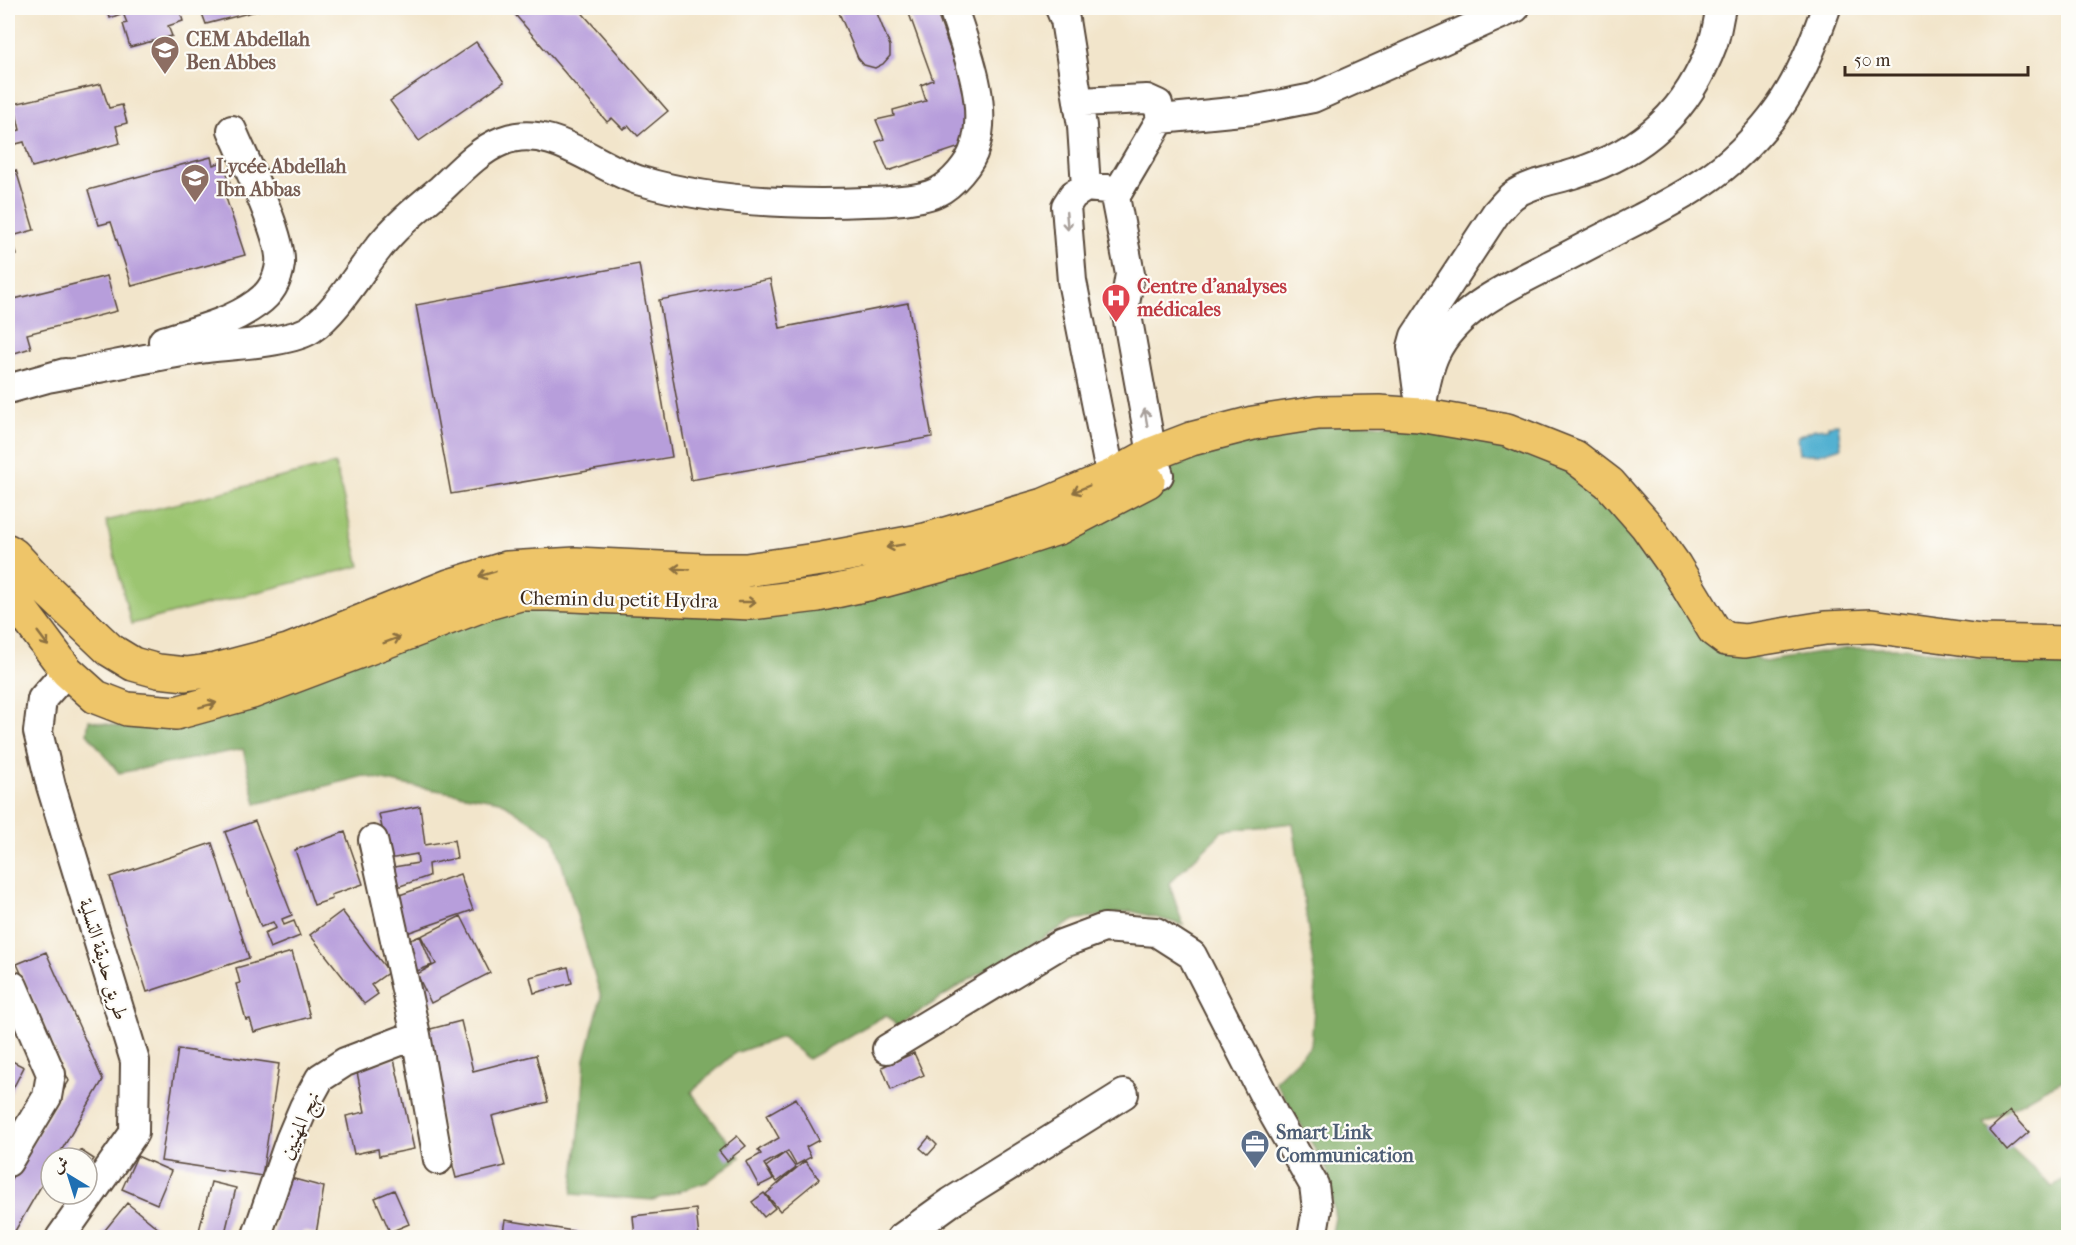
<svg xmlns="http://www.w3.org/2000/svg" width="2076" height="1245" font-family="'IM FELL French Canon',Amiri,serif">
<style>
.green{fill:#9cc571;stroke:#6c7848;stroke-width:1.5}
.forest{fill:#7daa63;stroke:#5c6a40;stroke-width:1.5}
.water{fill:#52b1d1;stroke:#466e78;stroke-width:1.5}
.building{fill:#b79edb}
.lines{fill:none;stroke-linecap:round;stroke-linejoin:round}
.minor-casing{stroke:#564638;stroke-width:32}
.major-casing{stroke:#564638;stroke-width:36}
.minor{stroke:#fff;stroke-width:28}
.major{stroke:#eec569;stroke-width:33}
.oneway{stroke:#a79f9a}
.oneway2{stroke:#8c7040}
.labels{text-anchor:middle;stroke-width:4.5;stroke-linejoin:round;paint-order:stroke}
.education-label{font-size:20px;font-weight:bold;fill:#785e54;stroke:#fdfcf7;text-anchor:start}
.health-label{font-size:20px;font-weight:bold;fill:#be3a42;stroke:#fdfcf7;text-anchor:start}
.street-label{font-size:20px;fill:#3b2a1e;stroke:#fdfcf7}
.service-label{font-size:20px;font-weight:bold;fill:#4e5e75;stroke:#fdfcf7;text-anchor:start}
</style>
<rect width="100%" height="100%" fill="#fdfcf7"/>
<filter id="ink" filterUnits="userSpaceOnUse"><feTurbulence type="fractalNoise" baseFrequency=".0167" numOctaves="2"/><feDisplacementMap in="SourceGraphic" scale="12" xChannelSelector="R" yChannelSelector="G"/><feConvolveMatrix kernelMatrix="1 2 1 2 8 2 1 2 1" color-interpolation-filters="sRGB"/></filter>
<filter id="wash" filterUnits="userSpaceOnUse"><feTurbulence type="fractalNoise" baseFrequency=".008" numOctaves="4" result="noise"/><feDisplacementMap in="SourceGraphic" scale="24" xChannelSelector="R" yChannelSelector="G"/><feGaussianBlur stdDeviation="1.35" result="paint"/><feColorMatrix in="noise" values="0 0 0 0 0 0 0 0 0 0 0 0 0 0 0 0 0 1.4 0 .05"/><feComposite in="paint" operator="in"/></filter>
<g filter="url(#wash)">
<rect width="100%" height="100%" fill="#f2e5cb"/>
<path class="green" d="M335 464 360 566 131 624 106 521Z"/>
<path class="forest" d="M1352 422 1489 435 1592 482 1726 639 1764 662 1850 648H1905L1999 660 2068 643V1078L2043 1090 1984 1124 2053 1187 2068 1177V1237H1331L1335 1218 1327 1169 1275 1081 1311 1046 1316 985 1293 823 1223 831 1169 883 1183 925 1131 911 1075 920 972 978 897 1026 886 1015 808 1059 782 1037 735 1053 691 1092 740 1157 707 1182 653 1200 572 1194 582 1107 585 1059 601 997 554 837 500 801 406 785 364 776 256 804 243 749 119 773 87 733 89 720 125 728 162 724 488 607 751 603 1120 496 1194 456 1260 435Z"/>
<path class="water" d="M1838 424 1841 447 1819 454H1799L1797 437 1815 429 1828 428V425Z"/>
<g id="blocks">
<path class="building" d="M107 8H179L183 21 168 26 172 36 130 47 123 24 127 23 123 13 110 18Z
M200 8H268L206 24Z
M515 8H578L668 111 638 136 629 126 623 129 612 118 607 122 512 11Z
M837 8H875L890 46V56L883 64 875 68 864 65 858 58Z
M907 8H935L962 82 968 121 960 147 888 171 876 142 884 139 876 120 894 116 893 110 926 101 921 85 933 80Z
M476 42 504 82 419 141 390 101Z
M101 84 109 108 122 105 127 123 116 126 120 143 32 167 24 142 8 146V133L20 130 14 104Z
M211 157 213 165 223 162 230 182 222 186 245 255 132 286 111 222 99 225 88 190Z
M16 170 34 230 12 236 17 255 8 258V173Z
M639 264 672 457 451 494 416 305Z
M107 276 117 311 27 334 31 348 8 355V282L14 299Z
M770 279 780 328 908 303 932 437 691 480 659 300Z
M420 806 425 845 454 840 457 858 428 864 429 876 386 891 381 869 418 863 417 854 389 859 379 814Z
M255 821 292 915 282 919 284 925 294 921 300 936 270 948 264 933 276 928 273 922 261 927 225 832Z
M345 832 363 884 331 895 332 899 314 905 295 850Z
M212 843 249 958 147 992 110 877Z
M460 874 473 910 404 934 391 898Z
M342 911 389 972 371 985 378 994 364 1004 310 935Z
M461 916 490 973 431 1003 417 974 436 964 421 936Z
M420 936 432 965 417 971 406 942Z
M46 952 103 1080 57 1158H51V1169L11 1238H8V1184L69 1081 17 964Z
M292 952 310 1017 254 1032 250 1019 246 1020 236 984 240 983 236 968Z
M568 967 572 983 534 993 530 977Z
M461 1021 473 1071 536 1055 548 1102 492 1116 505 1166 456 1178 419 1032Z
M178 1049 279 1064 262 1176 161 1161Z
M914 1053 924 1075 891 1090 882 1067Z
M8 1059 24 1067 8 1098Z
M394 1059 414 1149 379 1156 378 1149 354 1154 346 1116 365 1112 356 1067Z
M796 1098 819 1140 806 1147 811 1157 796 1165 788 1151 764 1164 773 1179 759 1186 746 1162 761 1154 758 1150 779 1138 766 1115Z
M2010 1111 2029 1132 2007 1151 1989 1130Z
M737 1136 746 1146 727 1161 719 1151Z
M929 1137 937 1145 928 1155 920 1148Z
M80 1150 94 1159 87 1169V1158H74Z
M785 1153 796 1168 777 1182 766 1167Z
M137 1156 171 1171 157 1204 122 1189Z
M805 1161 819 1179 780 1211 766 1194Z
M283 1176 324 1187 316 1234 303 1231 300 1238H273Z
M211 1182 236 1188 225 1233 213 1230 211 1238H207L198 1235Z
M394 1190 409 1224 390 1232 375 1198Z
M764 1193 775 1208 764 1217 752 1202Z
M127 1203 160 1230 154 1238H104L101 1235Z
M696 1209 699 1238H635L633 1216Z
M505 1220 604 1236V1238H502Z"/>
</g>
</g>
<g filter="url(#ink)">
<use href="#blocks" fill-opacity="0" stroke="#564638" stroke-width="1.5"/>
<g class="lines">
<g class="minor-casing">
<path id="minor" d="M1060 8 1065 20 1082 126 1086 187
M1078 102 1147 99 1158 104 1161 119 1115 197
M1161 119 1252 110 1313 98 1515 8
M163 341C195 331 230 323 257 303 270 294 278 280 280 264 283 237 244 159 232 130
M47 378C98 369 149 357 200 349 228 345 291 343 311 329 336 312 358 274 376 251 394 227 418 208 441 189 459 172 479 150 502 141 550 121 597 168 641 181 713 202 792 205 866 202 884 202 922 200 937 192 952 185 971 163 975 147 989 104 966 49 953 8
M8 389 65 373
M1418 392 1412 347 1415 336 1496 213C1501 208 1506 201 1512 196 1529 183 1556 180 1576 173 1645 151 1688 111 1713 43 1717 32 1718 19 1721 8
M1420 415C1424 395 1426 373 1435 354 1456 309 1511 285 1552 264 1582 249 1611 233 1641 218 1673 201 1705 184 1732 160 1784 113 1804 72 1826 8
M1115 498 1072 281 1066 206 1073 195 1086 187 1107 189 1115 197 1130 274 1125 304 1152 454 1159 475
M373 840 416 1035 438 1160
M887 1049 1061 944 1104 928 1156 932 1192 955 1274 1115 1314 1185 1317 1209 1312 1238
M8 1162 47 1097 51 1074 13 986
M60 1238 134 1133 135 1061 51 786 38 732 42 699 67 671
M256 1238 290 1140 304 1107 320 1078 345 1062 416 1035
M901 1238 951 1202 1124 1094"/>
</g>
<g class="major-casing">
<path id="major" d="M8 551 14 555 44 587 110 650 133 664 158 671 186 674 216 670 288 651 449 586 507 568 576 564 704 570H746L822 559 925 540 1044 505 1112 476 1152 454 1191 439 1253 423 1318 413 1379 412 1420 415 1507 430 1575 457 1609 483 1646 525 1675 566 1714 630 1726 639 1745 641 1825 628 1872 626 1981 641 2068 643
M8 592 67 671 96 697 127 709 176 713 252 692 488 603 520 594H550L751 603 818 595 882 581 964 559 1058 528 1148 481"/>
</g>
<use href="#minor" class="minor"/>
<use href="#major" class="major"/>
</g>
<defs><path id="oneway-shaft" d="M-6 0H5M1.5-3L5.5 0L1.5 3" fill="none" stroke-width="1.6" stroke-linecap="round" stroke-linejoin="round" transform="scale(1.5)"/></defs>
<g class="oneway">
<use href="#oneway-shaft" transform="translate(1067 221) rotate(85)"/>
<use href="#oneway-shaft" transform="translate(1146 418) rotate(-100)"/>
</g>
<g class="oneway2">
<use href="#oneway-shaft" transform="translate(1081 489) rotate(157)"/>
<use href="#oneway-shaft" transform="translate(895 546) rotate(170)"/>
<use href="#oneway-shaft" transform="translate(681 569) rotate(-177)"/>
<use href="#oneway-shaft" transform="translate(487 574) rotate(163)"/>
<use href="#oneway-shaft" transform="translate(747 602)"/>
<use href="#oneway-shaft" transform="translate(43 639) rotate(53)"/>
<use href="#oneway-shaft" transform="translate(392 640) rotate(-21)"/>
<use href="#oneway-shaft" transform="translate(208 705) rotate(-15)"/>
</g>
</g>
<defs>
<g id="school-pin" transform="scale(1.5)"><path d="M0 17L-7.5 6A9.5 9.5 0 1 1 7.5 6Z" fill="#8d6e63" stroke="#fdfcf7"/><path d="M0-5L7-2L0 1L-7-2ZM-4 1L0 2.5L4 1V4Q0 6-4 4Z" fill="#fff"/></g>
<g id="hospital-pin" transform="scale(1.5)"><path d="M0 17L-7.5 6A9.5 9.5 0 1 1 7.5 6Z" fill="#e0444e" stroke="#fdfcf7"/><path d="M-5-5h3v3.5h4V-5h3V5h-3V1.5h-4V5h-3Z" fill="#fff"/></g>
<g id="office-pin" transform="scale(1.5)"><path d="M0 17L-7.5 6A9.5 9.5 0 1 1 7.5 6Z" fill="#5c6f8a" stroke="#fdfcf7"/><path d="M-6-3h4V-5.5h4V-3h4V5H-6ZM-1-4.5V-3h2v-1.5ZM-6 0V1H6V0Z" fill="#fff"/></g>
</defs>
<g fill-rule="evenodd">
<use href="#school-pin" x="165" y="50"/>
<use href="#school-pin" x="195" y="178"/>
<use href="#hospital-pin" x="1116" y="298"/>
<use href="#office-pin" x="1255" y="1144"/>
</g>
<g class="labels">
<g class="education-label">
<text x="186" y="46">CEM Abdellah<tspan x="186" dy="23">Ben Abbes</tspan></text>
<text x="216" y="173">Lycée Abdellah<tspan x="216" dy="23">Ibn Abbas</tspan></text>
</g>
<g class="health-label">
<text x="1137" y="293">Centre d'analyses<tspan x="1137" dy="23">médicales</tspan></text>
</g>
<g class="street-label">
<text transform="translate(619 599) rotate(1)" y="7">Chemin du petit Hydra</text>
<text transform="translate(104 959) rotate(73)" y="7">طريق حديقة التسلية</text>
<text transform="translate(299 1125) rotate(-66)" y="7">نهج المهنيين</text>
</g>
<g class="service-label">
<text x="1276" y="1139">Smart Link<tspan x="1276" dy="23">Communication</tspan></text>
</g>
</g>
<rect width="2076" height="1245" fill="none" stroke="#fdfcf7" stroke-width="30"/>
<g transform="translate(69 1176) rotate(322)"><circle r="28" fill="#fdfcf7" stroke="#afa8a0" stroke-width="1.5"/>
<path d="M0-4.5L10 22L0 15L-10 22Z" fill="#1f6fb2"/>
<text y="-9" font-size="16" font-weight="bold" text-anchor="middle" fill="#3b2a1e">ش</text>
</g>
<path d="M1845 66v9h183v-9" fill="none" stroke="#3b2a1e" stroke-width="3"/>
<text x="1854" y="66" font-size="18" fill="#3b2a1e" stroke="#fdfcf7" stroke-width="4.5" paint-order="stroke">50 m</text>
</svg>
